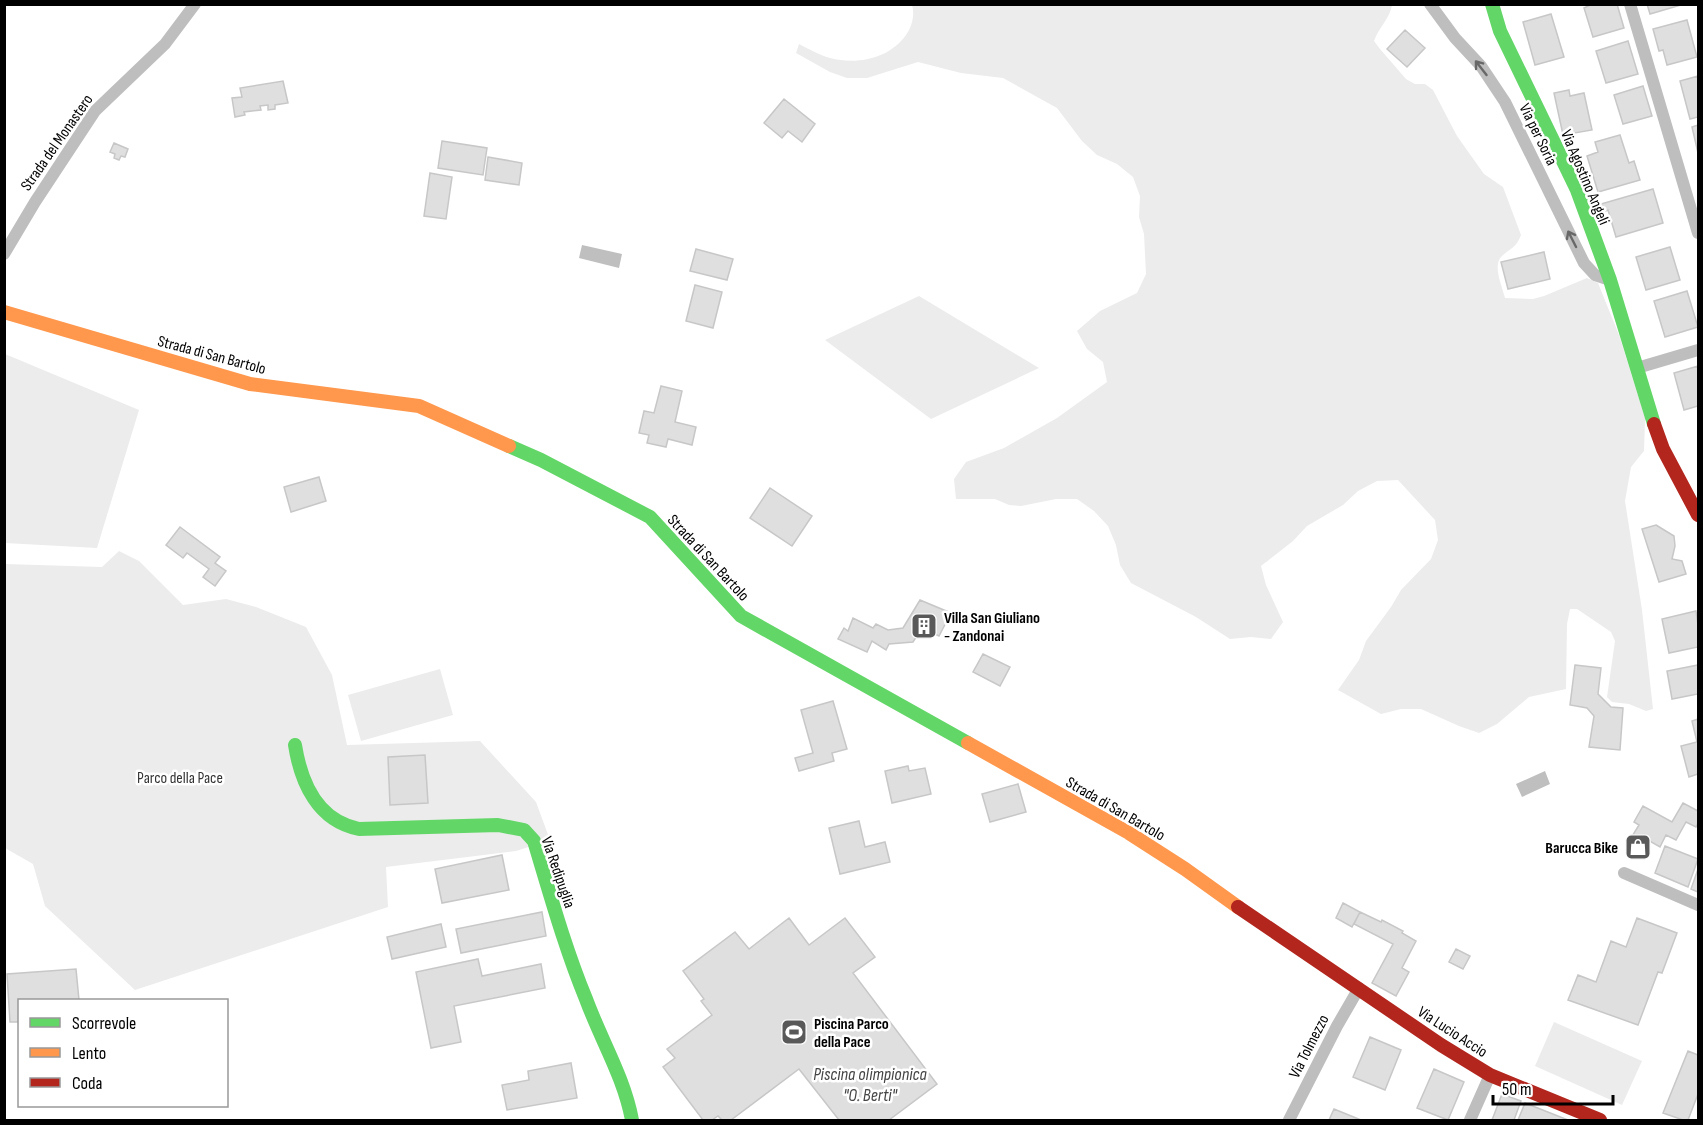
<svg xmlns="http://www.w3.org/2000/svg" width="1703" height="1125" font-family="'Sofia Sans Condensed',sans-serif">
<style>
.green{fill:#ececec}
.water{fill:#bfbfbf}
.building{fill:#dfdfdf;stroke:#c7c7c7;stroke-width:1.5}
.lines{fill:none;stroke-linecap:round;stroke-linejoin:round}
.street{stroke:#bebebe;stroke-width:12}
.fast{stroke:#63d668;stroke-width:14}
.slow{stroke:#ff974d;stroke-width:14}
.jam{stroke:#b3261e;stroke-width:14}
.oneway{stroke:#686868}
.labels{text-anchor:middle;stroke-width:5;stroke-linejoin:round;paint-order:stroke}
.street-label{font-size:16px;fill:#000;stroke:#fff}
.poi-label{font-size:16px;font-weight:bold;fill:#000;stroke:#fff;text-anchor:start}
.park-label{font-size:16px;fill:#333;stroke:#fff}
.water-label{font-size:18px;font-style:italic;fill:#444;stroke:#fff}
</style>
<rect width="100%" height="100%" fill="#fff"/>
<path class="green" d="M912 5H1392C1390 18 1379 27 1374 41L1380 49 1406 79 1415 84H1425L1433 90 1457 136 1484 174 1503 187 1521 235C1516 248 1512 247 1502 256 1492 265 1502 286 1505 298L1533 299 1544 296 1587 278 1598 283 1619 335 1645 418 1644 451 1631 467 1625 501 1642 610 1653 709 1646 711 1629 704 1612 702 1607 697 1615 641 1611 632 1577 609H1570L1567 624 1566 689 1529 697 1497 724 1479 733 1459 726 1421 709H1401L1381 714 1338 690 1359 660 1366 641 1391 607 1401 590 1431 559 1438 540 1435 520 1398 480 1377 481 1358 491 1343 505 1307 526 1293 541 1261 566 1266 585 1283 622 1271 639 1251 637 1230 639 1196 617 1131 583 1120 565 1116 545 1108 526 1094 511 1077 499H1056L1021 506 1009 505 995 499H956L954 479 966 462 1004 448 1057 418 1107 382 1103 362 1087 349 1077 331 1100 311 1137 293 1146 274 1144 234 1139 217 1140 196 1133 177 1117 164 1097 155 1082 141 1057 108 1003 78 961 73 918 62 867 78H847L830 72 796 53 799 44C809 49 819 55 830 58 857 65 889 59 906 35 912 27 915 15 912 5Z
M919 296 1039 368 931 419 825 340Z
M5 354 139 410 97 548 5 543Z
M119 551 139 561 183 605 226 599 256 607 306 627 332 675 347 745 480 741 536 802 550 840 516 851 386 867 388 907 135 990 45 906 33 864 5 848V564L102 567Z
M440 669 453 715 361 741 348 695Z
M1554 1022 1642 1061 1622 1105 1535 1066Z"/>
<path class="water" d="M582 245 622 254 619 268 579 258Z
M1545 771 1550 784 1522 797 1516 784Z"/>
<path class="building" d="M1592 4H1617L1624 28 1593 37 1584 8Z
M1647 4H1681V5L1650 14Z
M1551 14 1564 57 1535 65 1523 22Z
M1687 20 1697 57 1667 65 1663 50 1659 51 1653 29Z
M1405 30 1425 48 1407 67 1387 49Z
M1628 41 1638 74 1606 83 1596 51Z
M1698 76V117L1690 119 1680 81Z
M283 81 288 103 275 105V109L268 110V105L260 106 261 110 244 112 245 115 235 117 232 98 242 97 240 88Z
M1643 86 1652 116 1623 124 1614 95Z
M1569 90 1570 96 1584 93 1592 130 1563 135 1554 93Z
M784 99 815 124 802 142 788 131 782 138 764 123Z
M1698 125V153L1692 127Z
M1620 135 1629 163 1634 161 1640 180 1598 192 1587 156 1598 152 1595 142Z
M442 141 487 148 483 175 438 168Z
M114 143 128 149 125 157 121 156 119 160 114 158 115 154 110 152Z
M488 157 522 163 519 185 485 180Z
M430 173 452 177 446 219 424 216Z
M1653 189 1663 223 1616 237 1608 210 1603 212 1601 204Z
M1670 247 1680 280 1646 290 1636 257Z
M696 249 733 259 727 280 690 271Z
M1544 252 1550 279 1508 289 1501 262Z
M695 285 722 292 713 328 686 321Z
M1687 291 1698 327 1665 337 1654 301Z
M1698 366V406L1684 410 1674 373Z
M661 386 682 391 675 422 696 427 692 445 668 439 666 447 647 443 649 435 639 433 644 411 654 413Z
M319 477 326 501 291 512 284 487Z
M770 488 812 516 792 546 750 518Z
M1656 525 1674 536 1675 546 1672 559 1682 561 1686 574 1659 582 1642 529Z
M180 527 220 557 215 563 226 571 215 586 203 577 209 569 187 553 183 558 166 545Z
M920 600 951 613 939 636 922 628 913 642 889 644 886 650 872 641 867 652 838 639 844 628 848 631 853 618 873 628 876 624 888 630 903 628Z
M1696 611 1698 625V647L1669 653 1662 619Z
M983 654 1010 667 1000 686 973 672Z
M1575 665 1601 668 1598 694 1611 707 1623 708 1620 750 1589 747 1594 716 1587 708 1570 705Z
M1698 665V694L1672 699 1667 671Z
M833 701 847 749 832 753 834 761 799 771 795 758 813 753 801 710Z
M1698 719V774L1689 777 1681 746 1697 742 1692 721Z
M425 755 428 803 390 805 388 757Z
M908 766 909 771 925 768 931 794 892 803 885 771Z
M1018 784 1026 812 990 822 982 794Z
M1683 803 1698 811V823L1696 827 1686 822 1676 840 1666 835 1660 847 1648 840 1645 846 1631 838 1639 825 1634 822 1643 806 1672 822Z
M859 821 865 847 885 842 890 862 840 874 829 828Z
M1665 846 1698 859 1688 887 1655 873Z
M502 855 509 890 442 903 435 869Z
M1698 869V892L1691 889Z
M1343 903 1360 912 1352 927 1336 918Z
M542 912 546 936 461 953 456 929Z
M1360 912 1381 922 1382 920 1403 931 1402 933 1416 941 1402 968 1409 972 1396 996 1372 983 1393 944 1354 924Z
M789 918 809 945 845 918 875 957 853 973 937 1084 889 1120H839L799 1069 731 1120H722L718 1116 712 1120H703L663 1067 675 1058 667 1049 712 1015 701 1001 704 999 683 971 735 932 749 949Z
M1637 918 1677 933 1662 973 1658 972 1638 1025 1568 1000 1578 975 1596 982 1611 941 1626 947Z
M441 924 446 947 392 959 387 937Z
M1456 949 1470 956 1463 969 1449 962Z
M478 959 482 976 541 964 545 988 454 1006 461 1042 431 1048 416 972Z
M76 969 79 1000H20V1022H10L7 974Z
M1370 1037 1401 1050 1385 1090 1353 1077Z
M1688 1051 1698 1055V1094L1688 1120H1683L1663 1113Z
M571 1063 577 1098 507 1110 502 1085 529 1080 528 1071Z
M1434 1069 1464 1082 1448 1120 1417 1108Z
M1502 1094 1521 1101 1514 1120H1492Z
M1525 1103 1568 1120H1518Z
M1334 1109 1361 1120H1329Z"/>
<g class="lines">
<path class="street" d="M1430 4 1455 38 1481 66 1505 102 1584 263 1595 275 1610 280
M1630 4 1698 233
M4 254 35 202 95 111 165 44 195 4
M1637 368 1698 350
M1624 873 1698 905
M1289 1120 1337 1026 1359 988
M1470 1120 1490 1075"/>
<path class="fast" d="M1492 4 1500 31 1577 190 1610 280 1654 424
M509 446 541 460 650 517 741 616 968 743
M295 745C301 783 318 821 359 829L498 825 524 830 534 841C550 894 565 948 586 999 601 1040 624 1077 632 1120"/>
<path class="slow" d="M4 312 250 384 419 406 509 446
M968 743 1129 833 1185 869 1238 907"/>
<path class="jam" d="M1654 424 1663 449 1698 515
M1238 907 1441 1045 1490 1075 1600 1120"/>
</g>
<defs><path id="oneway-shaft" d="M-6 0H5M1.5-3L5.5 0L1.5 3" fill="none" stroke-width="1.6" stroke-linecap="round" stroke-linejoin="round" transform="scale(1.5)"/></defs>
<g class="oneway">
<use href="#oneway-shaft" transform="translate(1481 68) rotate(-128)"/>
<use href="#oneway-shaft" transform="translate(1572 239) rotate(-117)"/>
</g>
<defs>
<g id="building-square" transform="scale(1.35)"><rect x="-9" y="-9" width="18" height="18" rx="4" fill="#595959" stroke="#fff"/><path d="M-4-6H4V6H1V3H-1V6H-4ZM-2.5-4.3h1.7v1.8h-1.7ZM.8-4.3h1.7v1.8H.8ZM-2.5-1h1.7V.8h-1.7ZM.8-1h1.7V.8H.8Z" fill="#fff"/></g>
<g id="shop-square" transform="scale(1.35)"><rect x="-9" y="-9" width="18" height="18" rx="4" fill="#595959" stroke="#fff"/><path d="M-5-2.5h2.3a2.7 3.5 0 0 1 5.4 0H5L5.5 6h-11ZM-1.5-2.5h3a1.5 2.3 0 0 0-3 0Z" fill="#fff"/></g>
<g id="stadium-square" transform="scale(1.35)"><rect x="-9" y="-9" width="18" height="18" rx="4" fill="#595959" stroke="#fff"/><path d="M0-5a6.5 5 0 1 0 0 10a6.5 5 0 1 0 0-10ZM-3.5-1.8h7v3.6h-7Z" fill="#fff"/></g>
</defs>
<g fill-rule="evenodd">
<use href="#building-square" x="924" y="626"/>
<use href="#shop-square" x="1638" y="847"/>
<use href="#stadium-square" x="794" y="1032"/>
</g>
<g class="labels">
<g class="street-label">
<text transform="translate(1539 134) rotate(64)" y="6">Via per Soria</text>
<text transform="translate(56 142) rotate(-55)" y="6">Strada del Monastero</text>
<text transform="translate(1586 177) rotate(67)" y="6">Via Agostino Angeli</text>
<text transform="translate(212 354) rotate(15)" y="6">Strada di San Bartolo</text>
<text transform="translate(709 557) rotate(47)" y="6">Strada di San Bartolo</text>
<text transform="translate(1116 808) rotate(30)" y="6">Strada di San Bartolo</text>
<text transform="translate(559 872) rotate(71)" y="6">Via Redipuglia</text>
<text transform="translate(1453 1031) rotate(33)" y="6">Via Lucio Accio</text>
<text transform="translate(1308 1046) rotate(-63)" y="6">Via Tolmezzo</text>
</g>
<g class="poi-label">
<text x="944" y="623">Villa San Giuliano<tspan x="944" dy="18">- Zandonai</tspan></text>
<text x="1618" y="853" text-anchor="end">Barucca Bike</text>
<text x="814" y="1029">Piscina Parco<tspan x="814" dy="18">della Pace</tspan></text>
</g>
<g class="park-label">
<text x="180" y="783">Parco della Pace</text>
</g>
<g class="water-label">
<text x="870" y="1080">Piscina olimpionica<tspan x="870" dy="21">"O. Berti"</tspan></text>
</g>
</g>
<rect width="1703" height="1125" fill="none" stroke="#000000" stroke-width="12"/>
<rect x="18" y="999" width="210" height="108" fill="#ffffff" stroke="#999999" stroke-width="1.5"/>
<rect x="30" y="1018" width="30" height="9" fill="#63d668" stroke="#999999" stroke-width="1.5"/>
<text x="72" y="1029" font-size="18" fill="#000000">Scorrevole</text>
<rect x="30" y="1048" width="30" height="9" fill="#ff974d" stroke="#999999" stroke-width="1.5"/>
<text x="72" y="1059" font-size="18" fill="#000000">Lento</text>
<rect x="30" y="1078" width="30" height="9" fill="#b3261e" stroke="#999999" stroke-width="1.5"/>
<text x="72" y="1089" font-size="18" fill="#000000">Coda</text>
<path d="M1493 1095v9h120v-9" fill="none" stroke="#000000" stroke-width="3"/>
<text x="1502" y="1095" font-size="18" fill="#000000" stroke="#ffffff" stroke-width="4.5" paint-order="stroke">50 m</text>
</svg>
